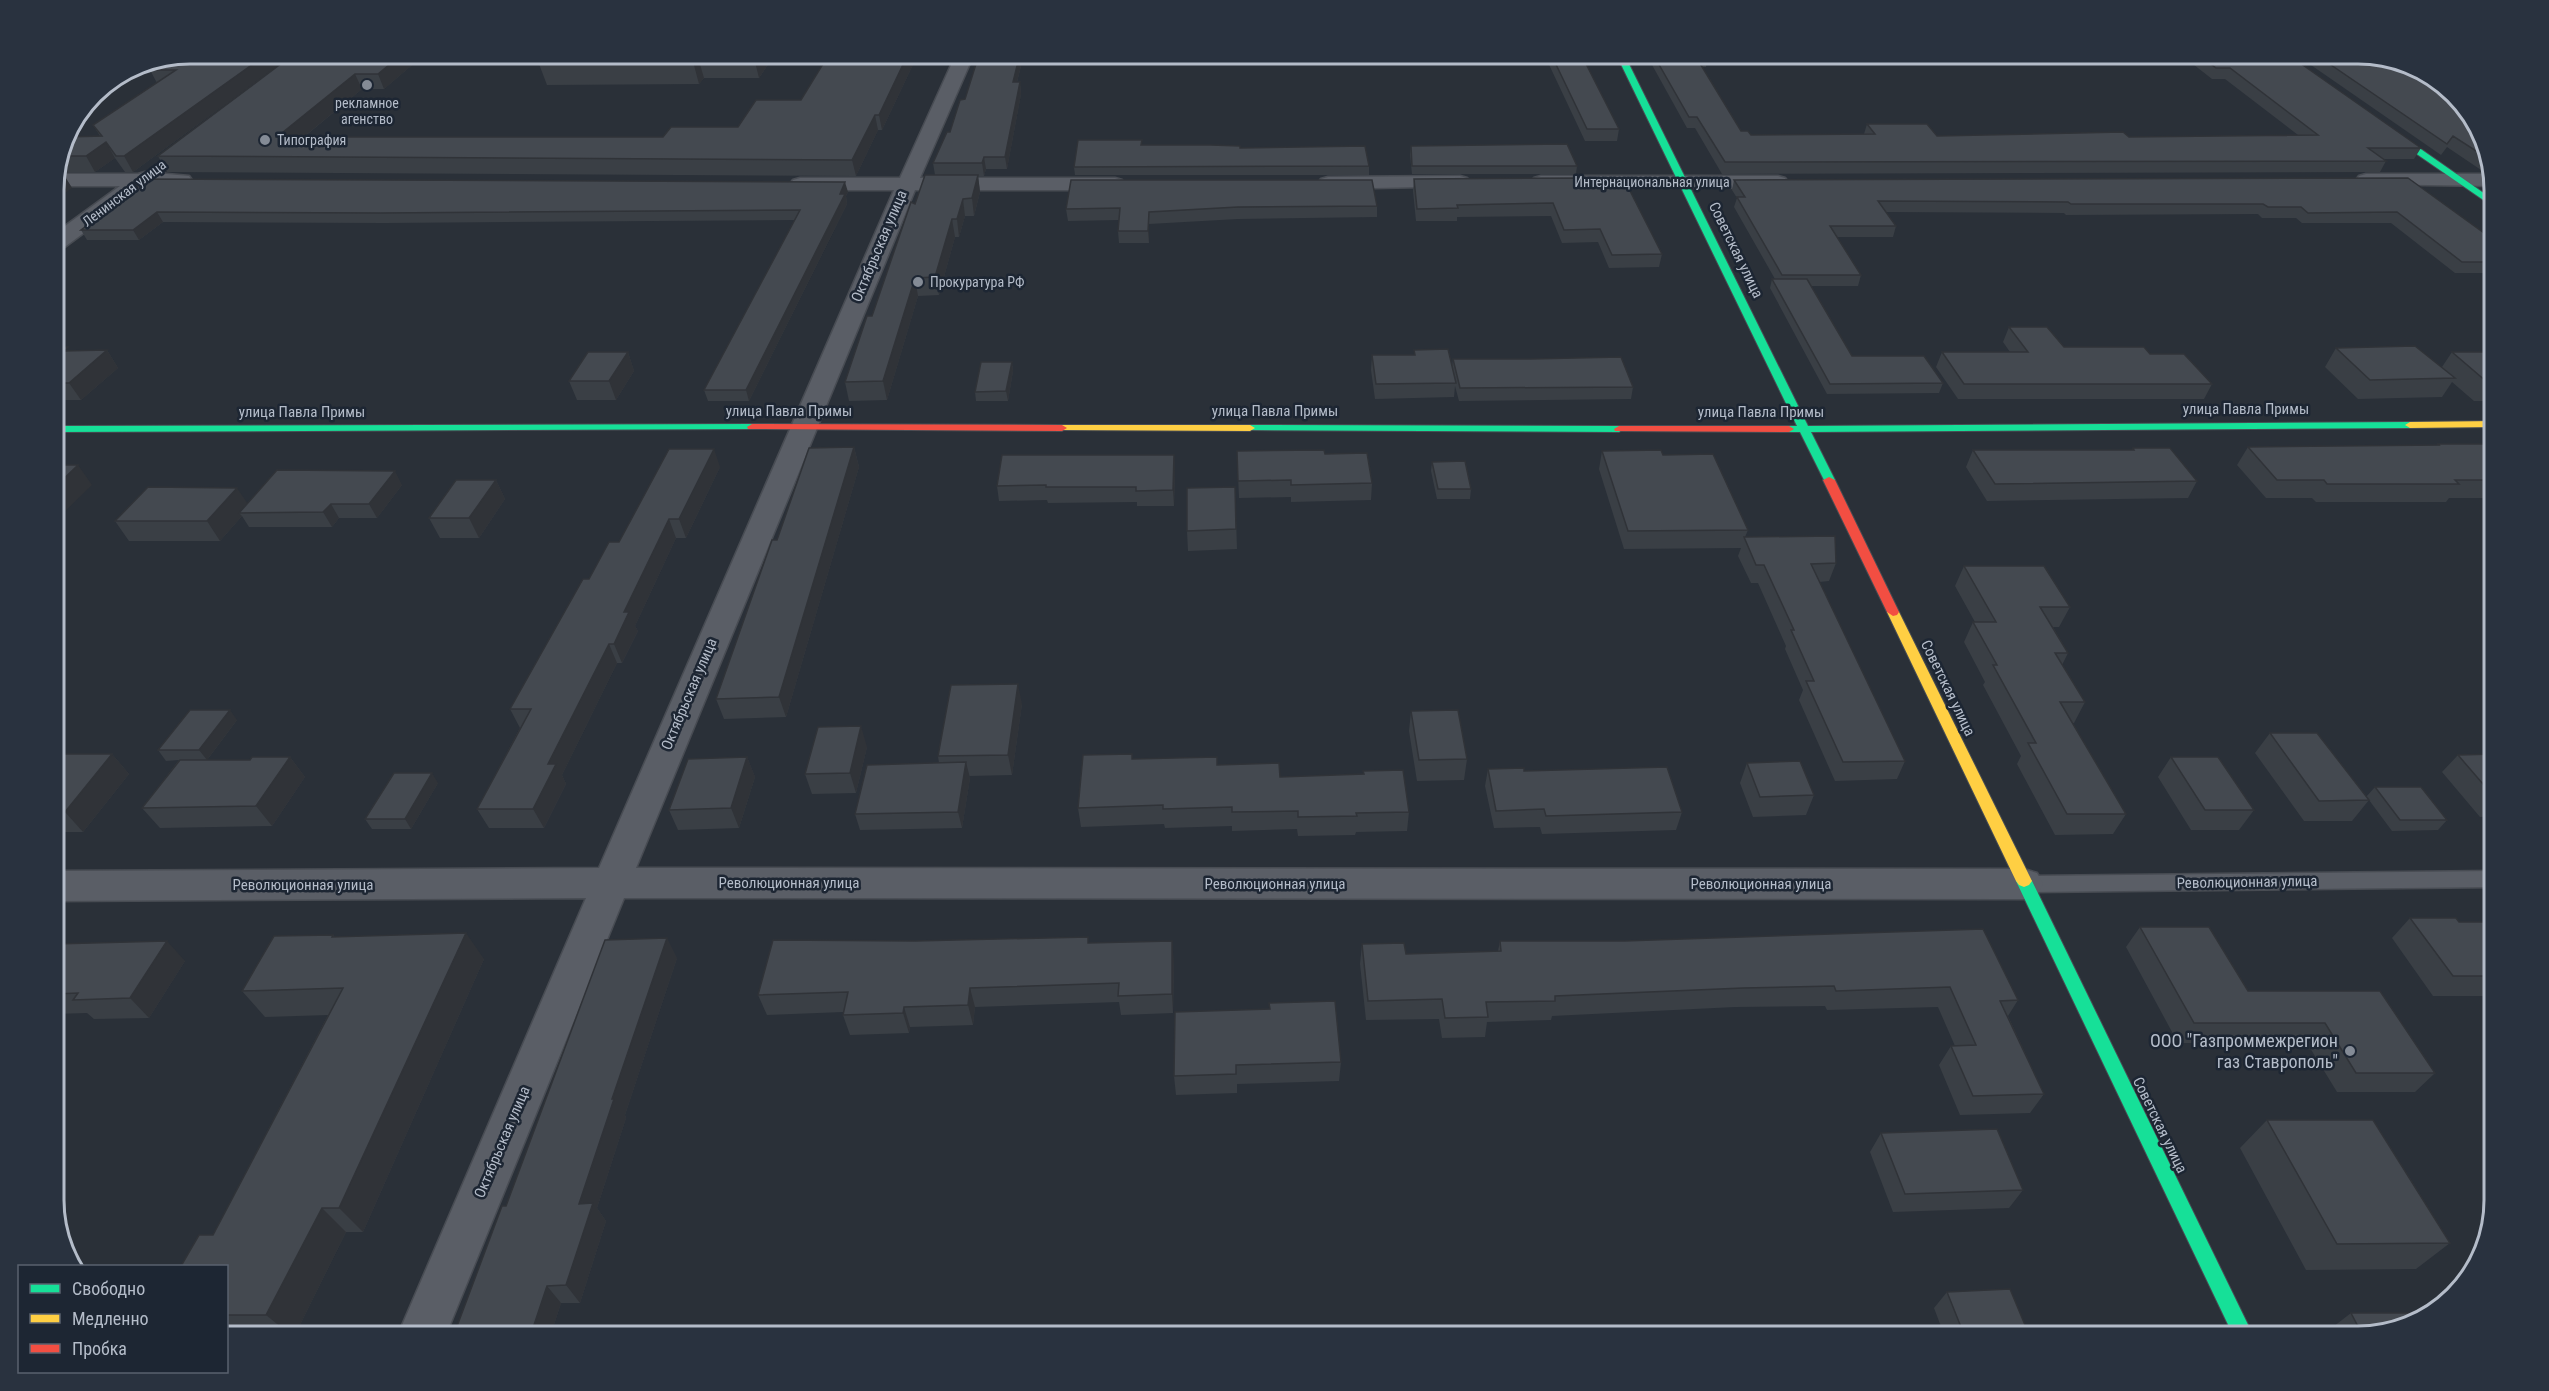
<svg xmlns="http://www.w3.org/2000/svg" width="2549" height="1391" font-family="'Roboto Condensed',sans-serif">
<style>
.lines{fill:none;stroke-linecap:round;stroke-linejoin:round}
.lane-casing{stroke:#484c53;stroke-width:3}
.street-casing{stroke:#484c53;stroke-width:3}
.fast-casing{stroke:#484c53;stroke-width:2}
.slow-casing{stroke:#484c53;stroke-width:2}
.jam-casing{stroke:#484c53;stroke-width:2}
.lane{fill:#5a5e66;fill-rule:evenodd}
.street{fill:#5a5e66;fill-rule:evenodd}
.fast{fill:#16e098;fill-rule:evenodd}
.slow{fill:#ffcf43;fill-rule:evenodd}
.jam{fill:#f24e42;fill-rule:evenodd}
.wall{fill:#3a3f45}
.shaded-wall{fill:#303338}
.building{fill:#444950;stroke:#303338;stroke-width:1.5}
.poi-dot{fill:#848b96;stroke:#1d2633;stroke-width:2}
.labels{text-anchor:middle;stroke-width:5;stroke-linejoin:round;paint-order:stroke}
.far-poi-label{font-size:14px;fill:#b4bcc9;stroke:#1d2633;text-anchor:start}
.far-street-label{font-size:14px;fill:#b4bcc9;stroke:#1d2633}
.street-label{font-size:15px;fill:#b4bcc9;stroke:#1d2633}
.near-poi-label{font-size:18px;fill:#b4bcc9;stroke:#1d2633;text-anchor:end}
.rim{fill:none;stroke:#b4bcc9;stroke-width:3}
</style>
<rect width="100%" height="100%" fill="#2a3038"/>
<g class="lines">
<g class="lane-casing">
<path id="lane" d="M2495 871V887L2024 892 2017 890 2014 884 2017 878 2024 876Z"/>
</g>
<g class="street-casing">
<path id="street" d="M956 54H974L920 178H1115L1122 180 1125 184 1122 188 1115 190H915L636 868 2024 869 2037 873 2043 884 2037 895 2024 899 624 898 445 1337H397L586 898 54 901V871L599 868 894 190H800L793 188 790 184 793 180 800 178H900Z
M145 172 189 176 192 180 189 184 147 186 62 249 54 251V234L120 186H55L56 174H138Z
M2366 174H2492L2495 186 2359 184 2356 180 2359 176Z
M1460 176 1467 178 1470 182 1467 186 1328 189 1321 187 1318 183 1321 179 1328 177Z
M1541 176H1778L1785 178 1788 182 1785 186 1778 188 1534 186 1531 182 1534 178Z"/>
</g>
<g class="fast-casing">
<path id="fast" d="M1616 54H1624L1808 426 2410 422 2415 425 2410 428 1811 432 1835 480 1833 482H1825L1800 432H1789L1784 429 1789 426H1797Z
M2379 124H2385L2495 201V208L2379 128Z
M752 424 757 427 756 429 54 432V426Z
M1250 425 1619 426 1624 429 1619 432 1246 430V426Z
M2024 875 2029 877 2032 881 2254 1337H2234L2016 881 2019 877Z"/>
</g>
<g class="slow-casing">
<path id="slow" d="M2495 421V427L2410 428 2405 425 2410 422Z
M1062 425H1250L1255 428 1250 431 1058 430V426Z
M1893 608 1899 612 2032 881 2029 885 2024 887 2019 885 2016 881 1887 612Z"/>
</g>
<g class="jam-casing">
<path id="jam" d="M752 424 1062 425 1067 428 1062 431 748 429 747 427Z
M1619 426H1789L1794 429 1789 432 1615 431 1614 429Z
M1829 477 1835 480 1899 612 1897 615 1893 616 1887 612 1823 480Z"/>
</g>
<use href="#lane" class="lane"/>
<use href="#street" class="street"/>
<use href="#fast" class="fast"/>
<use href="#slow" class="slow"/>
<use href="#jam" class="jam"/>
</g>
<path class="wall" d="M191 54H425L384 89H362L304 137H663L738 127 801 100 829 54H918L882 130H878L856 176 167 172 158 156 279 65 133 172H125L115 158 95 172H62L72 188 56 177 65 138 100 136 93 125 157 83 150 70 162 62H150Z
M538 54H775L759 78H704L699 84 547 85 536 56Z
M982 54H1024L1017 82H1020L1021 94 1007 169H986L984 176H978L980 192 974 216H965L959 237H955L939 295 918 296 887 400 849 401 845 382 872 316 915 204 935 175 933 163 950 132 965 99Z
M1128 54H1183H1160V56L1128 57Z
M1401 54H1431V57H1401Z
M1544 54H1581L1619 129 1617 141H1585Z
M1646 54H1706L1708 57 1706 67H1702L1741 131 1751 135 1864 134 1867 124 1937 136 2129 137 2298 135 2225 79H2212L2180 54H2287L2421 148 2414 159H2384L2386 161 2380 172 1722 174 1695 128H1687Z
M2295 54H2358L2472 115 2491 172H2484L2447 147 2441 155Z
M1142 140V145L1240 148 1369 166V175H1075L1074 167Z
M1411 146 1577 166 1576 174H1412L1410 155Z
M2408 178 2495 241V273H2455L2391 223H2302L2296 218H2262L2258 214 2066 215 2064 213 1886 212 1896 226 1893 237H1837L1861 275 1858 286H1811L1852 356 1943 383 1939 393 1827 394 1770 288 1772 279H1775L1734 207 1737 198 1732 190 1734 180Z
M1414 179 1588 185 1662 254 1659 267 1609 268 1598 242 1562 243 1551 216 1457 217V221H1416L1413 191Z
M135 183 848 192 846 196 847 204 749 401H708L704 390 795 220 385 223 163 222 139 240H87L81 230 138 188Z
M1377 206V217L1238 219 1149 224V243H1119L1118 231 1119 220 1068 221 1066 209Z
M2009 327 2064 347 2150 354 2212 384 2204 399H1958L1936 367 1942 352H2010L2003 342Z
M54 347 71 351 107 350 118 368 81 400H54Z
M2336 348 2442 367 2452 352H2495V401H2474L2452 382 2442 397 2358 399 2325 367Z
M1414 350 1452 367 1453 359 1633 387 1631 399 1459 401 1455 386 1454 397 1375 399 1371 370 1372 355H1414Z
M628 352 634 371 616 400H577L569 381Z
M1012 362 1013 371 1008 401H976L975 392Z
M2438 444H2495V498H2449L2446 502H2316L2312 498H2266L2237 465 2248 447 2436 446Z
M854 447 859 467 786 717 724 719 716 699 777 540Z
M2133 448 2197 481 2188 498 1987 501 1966 467 1973 450H2132Z
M1237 451 1325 454 1372 483 1371 500 1291 502V497L1239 498Z
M1602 451 1663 455 1748 530 1745 537 1836 563 1829 581 1819 582 1905 761 1897 779 1835 781 1799 700 1803 690 1785 649 1786 646 1758 583H1751L1738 556 1741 548 1624 549 1599 469Z
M1174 455 1175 470 1174 506H1137V502L1048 503 1047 500 999 501 997 486Z
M1432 462 1471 489 1470 499H1437L1431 471Z
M720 467 686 538H676L635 626 638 631 622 663H617L562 775 566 784 544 828H489L477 809 520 728 510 709 619 542Z
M496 480 505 499 479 538H440L429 518Z
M402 485 377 518H339L332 527H249L242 516 220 541H129L115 521 247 504Z
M1235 487 1237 549 1188 551 1187 531Z
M1964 566 2070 607 2059 627H2053L2068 653 2062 665 2085 702 2074 723H2072L2126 814 2113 834 2055 835 2017 764 2021 756 1983 685 1985 682 1964 642 1973 622H1975L1955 586Z
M1022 704 1012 775 969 776 970 778 962 828 860 830 855 814 939 763 938 756Z
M1411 711 1467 759 1464 780 1417 781 1409 731Z
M237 720 207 760H250L290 757 305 777 272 826 160 828 142 808 179 760 166 761 158 750Z
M2270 733 2366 797 2375 787 2447 820 2438 830 2392 831 2369 800 2352 821H2304L2255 753Z
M867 747 856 793 812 794 805 774Z
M112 754 129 774 83 832H54V761Z
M2495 754V816L2480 817 2442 772 2458 755Z
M747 757 755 777 739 828 678 830 669 810Z
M2171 757 2254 810 2239 830H2191L2158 777Z
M1133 759 1217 765 1280 777 1363 775V771L1409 812 1407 831 1356 832 1355 835 1298 836 1297 829 1232 831V826L1165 828 1164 824 1081 827 1078 808Z
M1747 763 1814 795 1806 815 1753 817 1740 783Z
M1488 769 1524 771 1682 812 1676 830 1542 834 1540 827 1494 828 1485 786Z
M438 783 411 829H372L365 819Z
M2410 918 2459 922H2495V996H2433L2392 938Z
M2140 927 2248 991H2380L2435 1073 2415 1092H2337L2307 1043H2178L2126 947Z
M1983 929 2018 1000 2008 1016 2044 1094 2030 1113 1960 1115 1939 1065 1951 1046H1955L1938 1007 1827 1010 1825 1006 1735 1007 1552 1016 1551 1020 1487 1022 1485 1037 1442 1038 1439 1019 1366 1020 1360 964 1362 944 1406 954 1498 951 1500 941H1624Z
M333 935 335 937 484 959 363 1232H346L294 1337H226V1266L213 1235 328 1015 265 1017 242 991Z
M1089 943 1174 961 1173 1013 1121 1015 1119 1002 975 1007 973 1025 910 1027 909 1033 850 1035 843 1015V1012L767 1015 758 995Z
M54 944 185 961 149 1018 94 1019 87 1013 54 1014Z
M677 958 625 1115 626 1118 597 1208 606 1221 580 1303H561L550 1337H453L506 1206Z
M1175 1012 1341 1062 1339 1081 1237 1084V1093L1176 1095 1174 1076Z
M2267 1120 2450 1243 2416 1269 2306 1270 2240 1148Z
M1881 1133 2023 1190 2009 1208 1893 1212 1870 1152Z
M1947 1292 2030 1337H1945L1934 1308Z
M2351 1313 2434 1314 2359 1337H2333L2329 1330Z"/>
<path class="shaded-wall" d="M267 54H294L133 172 124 156Z
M402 54H425L384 89 378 74Z
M691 54H697L704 78 699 84Z
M753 54H775L759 78Z
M908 54H918L882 130 879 115Z
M1020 54H1024L1014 94 1013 82Z
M355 74 362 89 284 153 277 137Z
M1020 82 1021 94 1007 169 1005 157Z
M875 115 878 130 856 176 852 160Z
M106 142 115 158 95 172 86 156Z
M984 157 986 169 984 176 982 163Z
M62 172 72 188 54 201V182L56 177Z
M978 175 980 192 974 216 972 198Z
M845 182 848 192 846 196 847 204 749 401 746 390Z
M963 199 965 216 959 237 957 219Z
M157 212 163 222 139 240 133 230Z
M1149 212V243L1148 231Z
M952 219 955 237 939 295 935 277Z
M915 278 918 296 887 400 883 381Z
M107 350 118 368 81 400 69 383Z
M628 352 634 371 616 400 609 381Z
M1012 362 1013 371 1008 401 1006 391Z
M854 447 859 467 786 717 779 697Z
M714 449 720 467 686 538 679 519Z
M1174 455 1175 470 1174 506 1173 490Z
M78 465 92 485 58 518 54 514V488Z
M395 471 402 485 377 518 369 504Z
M496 480 505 499 479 538 469 518Z
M237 488 250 507 239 513 242 516 220 541 207 521Z
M331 504 339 518 332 527 323 512Z
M669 519 676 538 635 626 638 631 622 663 614 644 624 612Z
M609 644 617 663 562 775 566 784 544 828 533 809 548 764Z
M1018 684 1022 704 1012 775 1008 755Z
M230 710 237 720 207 760 199 750Z
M861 726 867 747 856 793 850 773Z
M112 754 129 774 83 832 65 812Z
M290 757 305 777 272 826 256 806Z
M747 757 755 777 739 828 731 808Z
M966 762 970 778 962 828 958 812Z
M432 773 438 783 411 829 405 819Z
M466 933 484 959 363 1232 339 1208Z
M667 938 677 958 625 1115 626 1118 597 1208 606 1221 580 1303 566 1285 579 1204 612 1099Z
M167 941 185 961 149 1018 130 998Z
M1172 941 1174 961 1173 1013 1172 994Z
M970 988 975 1007 973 1025 968 1005Z
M904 1007 910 1027 909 1033 903 1013Z
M322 1208 346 1232 294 1337H293L266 1315Z
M547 1286 561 1303 550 1337H530Z"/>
<path class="building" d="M191 54H267L124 156H116L106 142 86 156H60L66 137 102 136 93 125 176 70H150L168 59Z
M294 54H402L378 74H355L277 137H663L671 127H738L756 100H801L829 54H908L879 115H875L852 160 158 156Z
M538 54H691L536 56Z
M982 54H1020L1013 82H1020L1005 157H984L982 163H933L947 132H950L960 100 965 99 976 64H979Z
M1551 54H1581L1619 129H1587Z
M1653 54H1706L1708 57H1696L1741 131H1748L1751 135 1875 134 1867 124H1927L1937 136 2123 132 2129 137 2318 135 2230 68H2216L2198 54H2287L2421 148H2368L2386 161 1725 162 1697 117H1689Z
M2315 54H2358L2398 63 2450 96 2472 115 2487 158 2453 136 2447 144Z
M1078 140H1142L1141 145H1211L1240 146V148L1365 146 1369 166 1074 167Z
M1567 144 1577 166H1412L1411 146Z
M57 172H62L56 177Z
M925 175H978L972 198 963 199 957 219H952L935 277 915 278 883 381 845 382 867 316H872L911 202 915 204Z
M1585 178 1588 185H1627L1662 254 1612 255 1600 229 1564 230 1553 203 1457 205 1458 208 1417 209 1414 179Z
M2408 178 2495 241V262H2462L2397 212 2308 213 2301 207H2268L2263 204H2071L2068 202 1878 201 1896 226H1830L1861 275H1782L1737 197H1745L1734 180Z
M139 179 845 182 840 194H845L746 390H704L800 210 381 213 157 212 133 230H81L138 187 135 183Z
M1071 180H1372L1377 206 1238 207 1149 212 1148 231H1118L1120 208 1066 209Z
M1772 279H1807L1852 356H1924L1943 383 1830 384Z
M2009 327H2047L2064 347H2144L2150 354H2184L2212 384H1964L1942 352H2028Z
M2415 346 2455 378 2370 380 2336 348Z
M54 347H68L64 351 107 350 69 383H54Z
M1448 349 1456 383 1376 384 1372 355H1415L1414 350Z
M588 352H628L609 381H569Z
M2452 352H2495V382H2487Z
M1621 357 1633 387 1460 388 1453 359H1530Z
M981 362H1012L1006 391 975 392Z
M2438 444H2495V480H2455L2459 484H2327L2324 480H2277L2248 447 2439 445Z
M854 447 779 697 716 699 772 540H777L809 448Z
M2133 448H2170L2197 481 1995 484 1973 450H2134Z
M669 449H714L679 519H669L624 612H629L614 644H609L548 764H556L533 809H477L531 709H510L583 579H589L609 542H619Z
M1324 450 1325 454 1367 453 1372 483 1291 485V480L1238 481 1237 451Z
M1661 450 1663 455 1713 454 1748 530 1628 531 1602 451Z
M1002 455H1174L1173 490 1136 491V487H1046V485L997 486Z
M1465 461 1471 489H1438L1432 462Z
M54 465H78L54 488Z
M277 470 395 471 369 504H331L323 512 239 513Z
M456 480H496L469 518H429Z
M148 487 237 488 207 521H115Z
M1235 487 1236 529 1187 531V488Z
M1835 536 1836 563 1811 564 1905 761 1843 762 1806 681H1814L1791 630H1794L1764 565H1756L1744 537Z
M1964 566H2044L2070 607H2040L2068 653H2055L2085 702H2060L2126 814H2067L2028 743H2036L1993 665H1997L1973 622H1996Z
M1018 684 1008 755 938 756 951 685Z
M190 710H230L199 750H158Z
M1458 710 1467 759 1419 760 1411 711Z
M861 726 850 773 805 774 818 727Z
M2270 733H2317L2369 800 2319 801Z
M60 754H112L65 812H54V761Z
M1132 754V759L1217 757V765L1279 763 1280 777 1364 774 1363 771 1403 770 1409 812 1356 813 1357 816 1298 817V811L1232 812V807L1163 809V805L1078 808 1083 755Z
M2495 754V798L2458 755Z
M252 757H290L256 806 142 808 180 760H250Z
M747 757 731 808 669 810 688 759Z
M2171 757H2218L2254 810H2205Z
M1800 761 1814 795 1760 797 1747 763Z
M966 762 958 812 855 814 867 765Z
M1667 767 1682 812 1546 816 1544 809 1496 811 1488 769 1524 768V771Z
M394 773H432L405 819H365Z
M2375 787H2421L2447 820H2400Z
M2410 918H2456L2459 922H2495V976H2453Z
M2140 927H2209L2248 991H2380L2435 1073H2356L2325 1023H2194Z
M1983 929 2018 1000 2000 1001 2044 1094 1973 1096 1951 1046 1976 1045 1950 987 1836 991 1834 986 1743 988 1555 996V1001L1486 1002 1488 1017 1445 1018 1442 999 1368 1001 1362 944 1404 943 1406 954 1501 951 1500 941H1624Z
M466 933 339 1208H322L266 1315H226V1266H181L199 1235H213L343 988 242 991 274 936 333 935 332 937Z
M1088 937V943L1172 941V994L1118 996 1119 983 970 988 968 1005 904 1007 903 1013 843 1015 848 992 758 995 773 940 915 941Z
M667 938 612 1099H614L579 1204 593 1203 566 1285 547 1286 530 1337H453L502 1206H506L605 940Z
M167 941 130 998 73 1000 78 993 54 994V944Z
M1335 1001 1341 1062 1236 1065V1074L1174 1076 1175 1012 1270 1009 1269 1003Z
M2267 1120H2373L2450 1243 2337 1244Z
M1997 1129 2023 1190 1905 1194 1881 1133Z
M2010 1289 2030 1337H1965L1947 1292Z
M2351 1313H2435L2434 1314 2363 1336Z"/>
<g class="poi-dot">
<circle cx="367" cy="85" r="6"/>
<circle cx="265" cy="140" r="6"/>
<circle cx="918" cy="282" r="6"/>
<circle cx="2350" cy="1051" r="6"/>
</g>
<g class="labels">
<g class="far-poi-label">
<text x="367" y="108" text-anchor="middle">рекламное<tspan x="367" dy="16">агенство</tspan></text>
<text x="277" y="145">Типография</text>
<text x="930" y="287">Прокуратура РФ</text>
</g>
<g class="far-street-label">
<text x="1652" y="187">Интернациональная улица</text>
<text transform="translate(124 193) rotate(-37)" y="5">Ленинская улица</text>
</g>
<g class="street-label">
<text transform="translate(879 246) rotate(-67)" y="5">Октябрьская улица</text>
<text transform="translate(1736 250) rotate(64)" y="5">Советская улица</text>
<text x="2246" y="414">улица Павла Примы</text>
<text x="789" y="416">улица Павла Примы</text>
<text x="1275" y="416">улица Павла Примы</text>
<text x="302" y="417">улица Павла Примы</text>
<text x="1761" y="417">улица Павла Примы</text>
<text transform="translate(1948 688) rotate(64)" y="5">Советская улица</text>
<text transform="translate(689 694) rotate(-67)" y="5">Октябрьская улица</text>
<text transform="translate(2247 882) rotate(-1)" y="5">Революционная улица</text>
<text x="789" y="888">Революционная улица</text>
<text x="1275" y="889">Революционная улица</text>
<text x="1761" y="889">Революционная улица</text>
<text x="303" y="890">Революционная улица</text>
<text transform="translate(2160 1125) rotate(64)" y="5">Советская улица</text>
<text transform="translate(502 1142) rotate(-67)" y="5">Октябрьская улица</text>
</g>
<g class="near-poi-label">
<text x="2338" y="1047">ООО "Газпроммежрегион<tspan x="2338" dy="21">газ Ставрополь"</tspan></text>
</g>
</g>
<path d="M0 0H2549V1391H0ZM190 64H2358A126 126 0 0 1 2484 190V1200A126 126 0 0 1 2358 1326H190A126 126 0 0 1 64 1200V190A126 126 0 0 1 190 64Z" fill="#29323f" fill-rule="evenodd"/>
<path class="rim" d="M190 64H2358A126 126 0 0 1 2484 190V1200A126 126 0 0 1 2358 1326H190A126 126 0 0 1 64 1200V190A126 126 0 0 1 190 64Z"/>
<rect x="18" y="1265" width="210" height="108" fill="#1d2633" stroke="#59626f" stroke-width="1.5"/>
<rect x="30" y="1284" width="30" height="9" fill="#16e098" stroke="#59626f" stroke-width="1.5"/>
<text x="72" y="1295" font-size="18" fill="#b4bcc9">Свободно</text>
<rect x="30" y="1314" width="30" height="9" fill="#ffcf43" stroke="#59626f" stroke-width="1.5"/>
<text x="72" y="1325" font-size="18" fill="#b4bcc9">Медленно</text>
<rect x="30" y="1344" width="30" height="9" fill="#f24e42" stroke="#59626f" stroke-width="1.5"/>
<text x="72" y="1355" font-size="18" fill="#b4bcc9">Пробка</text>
</svg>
